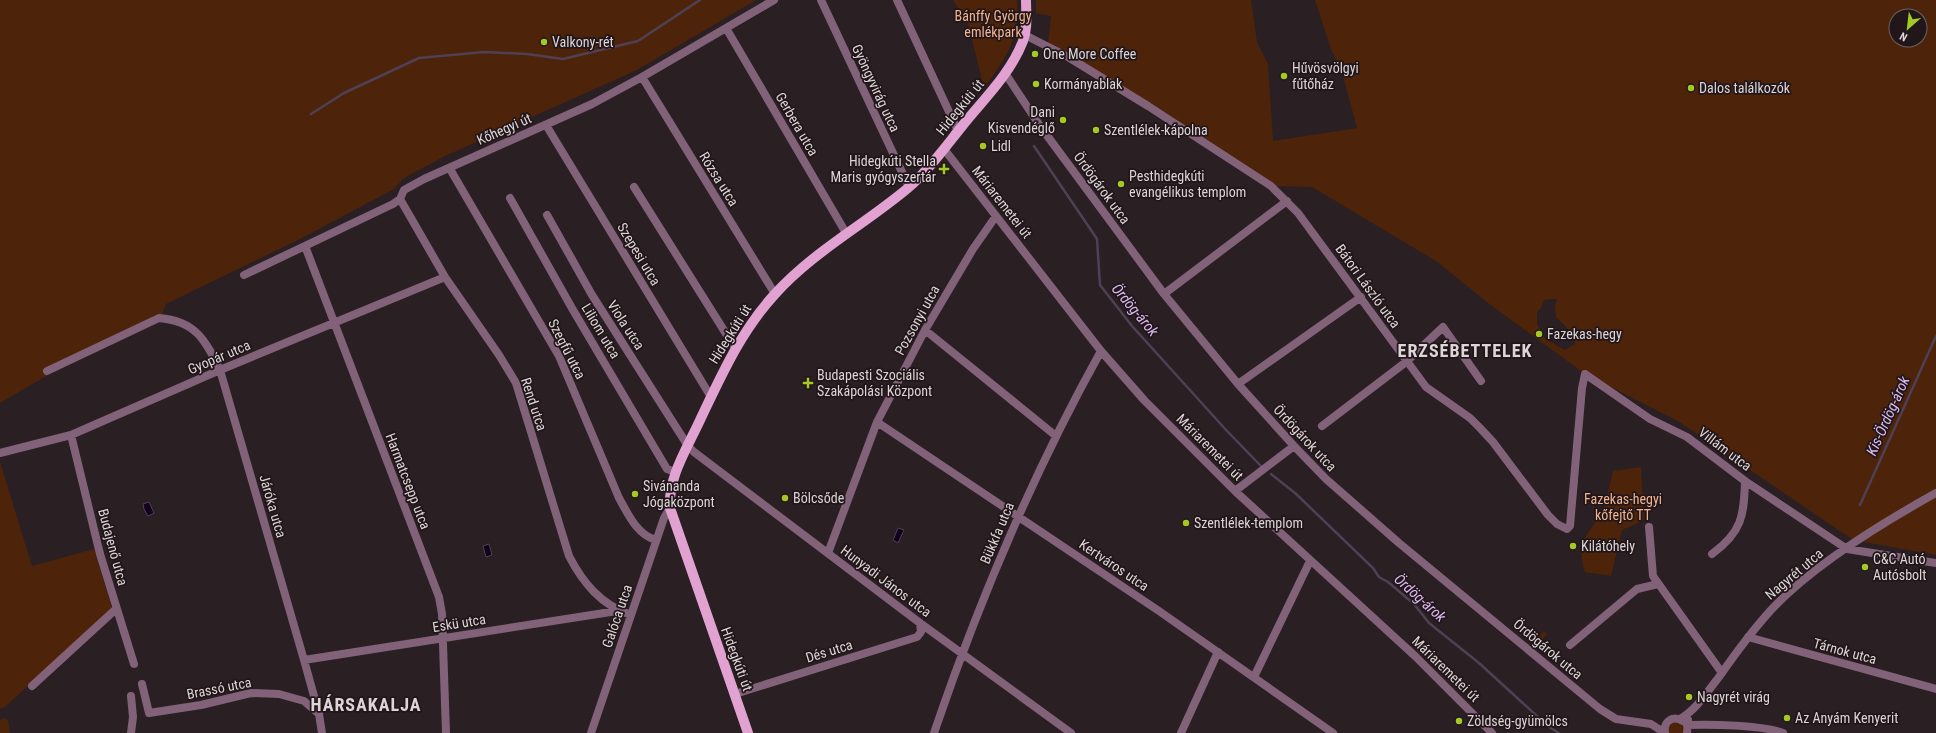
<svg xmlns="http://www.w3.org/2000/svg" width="1936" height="733" font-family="'Roboto Condensed',sans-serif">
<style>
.green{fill:#4d240a;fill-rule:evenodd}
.water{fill:#12001d;stroke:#4f4055}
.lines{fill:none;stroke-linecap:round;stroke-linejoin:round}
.stream{stroke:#4f4055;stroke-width:2.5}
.minor{stroke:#816279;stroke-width:8}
.major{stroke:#e1a1d1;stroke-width:10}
.poi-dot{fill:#a4c824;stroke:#211619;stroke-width:1.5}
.labels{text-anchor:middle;stroke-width:3.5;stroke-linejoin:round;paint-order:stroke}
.park-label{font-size:14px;fill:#f2b391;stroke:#211619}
.poi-label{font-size:14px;fill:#ddd5d7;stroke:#211619;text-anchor:start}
.street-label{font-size:14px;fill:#ddd5d7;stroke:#211619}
.water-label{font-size:15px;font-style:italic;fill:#dbb9f2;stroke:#211619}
.district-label{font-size:18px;font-weight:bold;letter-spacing:1px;fill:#ddd5d7;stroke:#211619}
</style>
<rect width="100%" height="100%" fill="#2a1f22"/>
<path class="green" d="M0 0H756L637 70 445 156 404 178 394 189 300 239 166 304 160 320 48 375 0 403Z
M953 0H1017C1019 40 1007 57 984 88L968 23Z
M1036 0H1251L1257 42 1268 64 1273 141 1357 128 1342 72 1331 49 1315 0H1936V555L1853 540 1678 421 1585 374 1488 303 1436 261 1312 187 1271 186 1048 43 1051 16 1036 13ZM1896 16H1920V40H1896ZM1552 299H1557L1555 307 1556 318C1564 323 1567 330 1575 335V344L1565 350 1545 339 1537 324V313L1541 308 1544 300Z
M0 462 32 566 94 549 112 608 5 707 0 709Z
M1641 467 1644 520 1622 530 1611 576 1585 572C1573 535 1593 536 1603 507 1608 496 1610 483 1613 471Z
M1544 631 1547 634 1532 652 1529 649Z
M5 718 8 721 10 733H0V720Z
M1680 719 1687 733H1665V726Z"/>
<path class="water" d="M149 502 154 513 148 516 144 509 143 504Z
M898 528 904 530 898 543 893 540Z
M489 544 492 555 486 557 483 546Z"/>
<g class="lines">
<path class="stream" d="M311 114 344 93 419 58 484 52 527 54 563 59 638 41 700 0
M1034 146 1097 239 1100 285 1132 326 1227 431 1261 466
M1271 474 1295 493 1373 568 1379 577 1388 582 1414 604 1429 623 1479 663 1549 727 1559 733
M1860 505 1936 336"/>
<path class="minor" d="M821 0 909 187
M897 0 958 131
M726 28 846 233
M1025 35 1068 57 1148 106 1271 186 1298 213 1426 387 1470 418 1480 428 1493 442 1548 515 1557 524 1567 529 1570 526 1582 388 1585 374 1650 419 1687 437 1745 481 1847 549 1936 563
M1005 73 1040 126 1164 294 1238 384 1294 446 1326 479 1399 543 1600 709 1616 719 1651 724 1665 733
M642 77 775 294
M546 125 711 397
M944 149 1101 351 1144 400 1235 491 1415 656 1492 733
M450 169 559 356 619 498C628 514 637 535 656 540
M634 187 735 348
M510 198 573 310 667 469 675 472
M400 199 445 277 499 355 516 383 569 556C583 583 601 605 631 615
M547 215 592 295 688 446 694 452 920 623 1071 733
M305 246 439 597 442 614 446 733
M244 275 393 204 400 199 404 190 424 179 592 104 642 77 774 0
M1164 294 1287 201
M925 330 1056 436
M47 371 159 318C195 321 205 339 220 370L304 660 319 714 322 733
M1238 384 1361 297
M877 422 1159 611 1333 733
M1322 426 1406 362 1443 327 1481 381
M71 435 100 554 134 664
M0 453 71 435 220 370 445 277
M1235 491 1294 446
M1649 527 1653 576 1722 673
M828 553 877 422 925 330 973 249 996 216
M1712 554C1742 532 1744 516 1745 481
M1748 637 1936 689
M1570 645 1637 589 1658 584
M304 660 617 611
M1254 677 1310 561
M142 684 149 713 201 705 251 693 279 694 304 701 319 714
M32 686 116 609
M735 694 917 637 921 632 920 623
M1680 719C1697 709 1707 692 1719 677 1735 654 1752 631 1771 610 1813 565 1882 523 1936 493
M1687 725C1710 724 1763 725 1783 733
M131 733 133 717 131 696
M591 733 664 518 670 508
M934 733C979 601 1033 473 1101 351
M1181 733 1218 652
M1665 733C1663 721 1673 715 1683 721
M1687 733 1688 720"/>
<path class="major" d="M748 733 670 508C668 476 688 447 701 418 722 374 741 331 775 294 814 251 864 225 908 188 929 170 946 146 963 125 984 99 1011 73 1023 41 1028 28 1026 14 1026 0"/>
</g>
<g class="poi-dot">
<circle cx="544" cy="42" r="4"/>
<circle cx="1035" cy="54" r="4"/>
<circle cx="1284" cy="76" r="4"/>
<circle cx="1036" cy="84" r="4"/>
<circle cx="1691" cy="88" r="4"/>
<circle cx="1063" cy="120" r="4"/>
<circle cx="1096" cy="130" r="4"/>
<circle cx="983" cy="146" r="4"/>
<path d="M942 163h4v4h4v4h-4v4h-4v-4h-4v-4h4z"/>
<circle cx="1121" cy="184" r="4"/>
<circle cx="1539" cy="334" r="4"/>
<path d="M806 377h4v4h4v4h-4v4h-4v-4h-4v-4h4z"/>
<circle cx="635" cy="494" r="4"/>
<circle cx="785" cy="498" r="4"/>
<circle cx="1186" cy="523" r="4"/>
<circle cx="1573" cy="546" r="4"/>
<circle cx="1865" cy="567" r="4"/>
<circle cx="1689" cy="697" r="4"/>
<circle cx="1787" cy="718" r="4"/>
<circle cx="1459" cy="721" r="4"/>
</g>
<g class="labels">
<g class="park-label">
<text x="993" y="21">Bánffy György<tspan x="993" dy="16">emlékpark</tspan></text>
<text x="1623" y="504">Fazekas-hegyi<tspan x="1623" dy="16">kőfejtő TT</tspan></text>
</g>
<g class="poi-label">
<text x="552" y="47">Valkony-rét</text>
<text x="1043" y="59">One More Coffee</text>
<text x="1292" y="73">Hűvösvölgyi<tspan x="1292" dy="16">fűtőház</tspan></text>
<text x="1044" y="89">Kormányablak</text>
<text x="1699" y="93">Dalos találkozók</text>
<text x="1055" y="117" text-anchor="end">Dani<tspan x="1055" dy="16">Kisvendéglő</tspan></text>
<text x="1104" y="135">Szentlélek-kápolna</text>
<text x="991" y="151">Lidl</text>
<text x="936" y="166" text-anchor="end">Hidegkúti Stella<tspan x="936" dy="16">Maris gyógyszertár</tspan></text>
<text x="1129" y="181">Pesthidegkúti<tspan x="1129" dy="16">evangélikus templom</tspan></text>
<text x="1547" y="339">Fazekas-hegy</text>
<text x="817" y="380">Budapesti Szociális<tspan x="817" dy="16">Szakápolási Központ</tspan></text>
<text x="643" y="491">Sivánanda<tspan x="643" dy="16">Jógaközpont</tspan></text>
<text x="793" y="503">Bölcsőde</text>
<text x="1194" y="528">Szentlélek-templom</text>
<text x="1581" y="551">Kilátóhely</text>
<text x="1873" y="564">C&amp;C Autó<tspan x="1873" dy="16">Autósbolt</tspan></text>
<text x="1697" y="702">Nagyrét virág</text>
<text x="1795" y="723">Az Anyám Kenyerit</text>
<text x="1467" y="726">Zöldség-gyümölcs</text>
</g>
<g class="street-label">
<text transform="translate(876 88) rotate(65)" y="5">Gyöngyvirág utca</text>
<text transform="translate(960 107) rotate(-51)" y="5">Hidegkúti út</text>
<text transform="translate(797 124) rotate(60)" y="5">Gerbera utca</text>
<text transform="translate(504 129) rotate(-24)" y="5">Kőhegyi út</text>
<text transform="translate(719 179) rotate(58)" y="5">Rózsa utca</text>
<text transform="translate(1102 188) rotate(54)" y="5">Ördögárok utca</text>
<text transform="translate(1002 202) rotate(52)" y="5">Máriaremetei út</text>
<text transform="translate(639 254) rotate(59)" y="5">Szepesi utca</text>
<text transform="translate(1368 286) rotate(54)" y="5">Bátori László utca</text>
<text transform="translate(917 320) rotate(-61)" y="5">Pozsonyi utca</text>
<text transform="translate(626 325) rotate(57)" y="5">Viola utca</text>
<text transform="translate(601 331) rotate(59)" y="5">Liliom utca</text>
<text transform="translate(730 334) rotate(-58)" y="5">Hidegkúti út</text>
<text transform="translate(567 349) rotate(63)" y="5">Szegfű utca</text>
<text transform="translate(219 357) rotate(-23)" y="5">Gyopár utca</text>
<text transform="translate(534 404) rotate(72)" y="5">Rend utca</text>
<text transform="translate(1305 438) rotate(47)" y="5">Ördögárok utca</text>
<text transform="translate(1210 447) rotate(45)" y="5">Máriaremetei út</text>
<text transform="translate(1725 449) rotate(37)" y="5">Villám utca</text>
<text transform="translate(408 481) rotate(69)" y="5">Harmatcsepp utca</text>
<text transform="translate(273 506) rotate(74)" y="5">Járóka utca</text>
<text transform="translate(997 533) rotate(-67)" y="5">Bükkfa utca</text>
<text transform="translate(113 547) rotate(75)" y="5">Budajenő utca</text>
<text transform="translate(1114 565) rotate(34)" y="5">Kertváros utca</text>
<text transform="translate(1794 574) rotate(-40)" y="5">Nagyrét utca</text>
<text transform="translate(886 581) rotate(37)" y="5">Hunyadi János utca</text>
<text transform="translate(617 616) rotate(-71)" y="5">Galóca utca</text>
<text transform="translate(459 623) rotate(-9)" y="5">Eskü utca</text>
<text transform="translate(1548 649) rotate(40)" y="5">Ördögárok utca</text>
<text transform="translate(829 651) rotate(-17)" y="5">Dés utca</text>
<text transform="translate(1845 651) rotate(15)" y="5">Tárnok utca</text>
<text transform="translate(737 659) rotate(70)" y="5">Hidegkúti út</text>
<text transform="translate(1446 669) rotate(44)" y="5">Máriaremetei út</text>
<text transform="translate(219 688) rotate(-11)" y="5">Brassó utca</text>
</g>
<g class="water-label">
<text transform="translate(1135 310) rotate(50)" y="5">Ördög-árok</text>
<text transform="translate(1888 416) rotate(-66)" y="5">Kis-Ördög-árok</text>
<text transform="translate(1420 598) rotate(42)" y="5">Ördög-árok</text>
</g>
<g class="district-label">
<text x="1465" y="357">ERZSÉBETTELEK</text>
<text x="366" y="711">HÁRSAKALJA</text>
</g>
</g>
<g transform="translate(1908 28) rotate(208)"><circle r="19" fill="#211619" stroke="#6c6265"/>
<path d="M0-3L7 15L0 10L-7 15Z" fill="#a4c824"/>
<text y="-6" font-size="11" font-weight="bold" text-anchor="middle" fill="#ddd5d7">N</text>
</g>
</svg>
